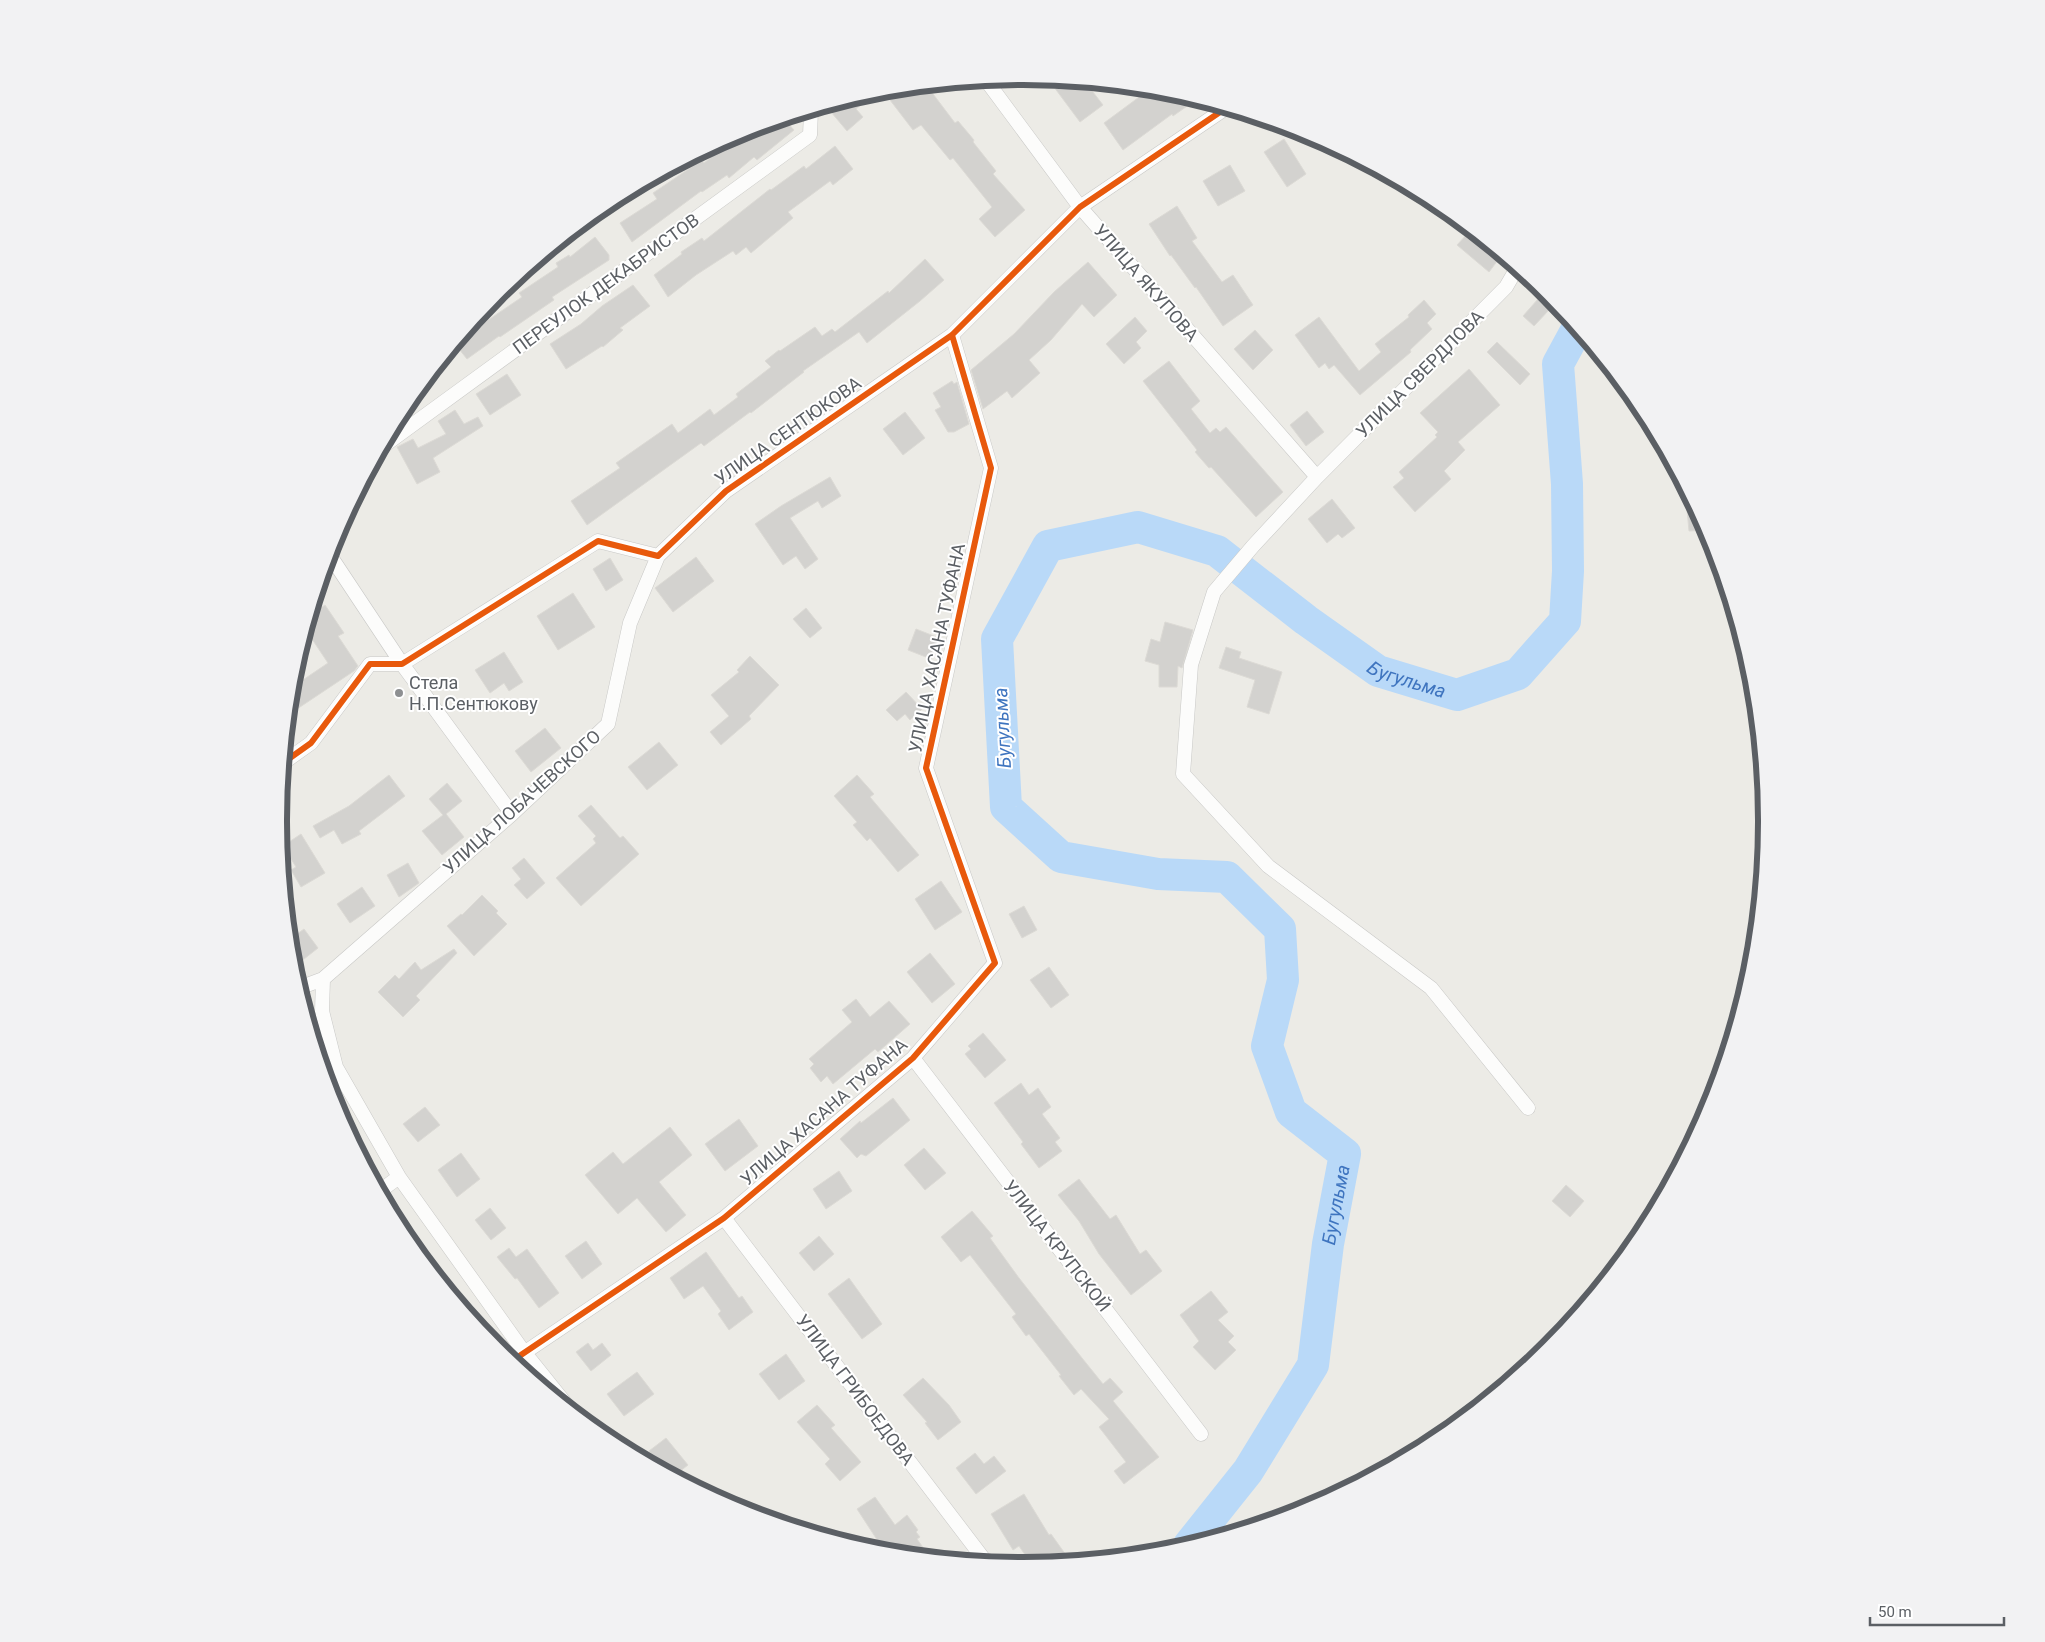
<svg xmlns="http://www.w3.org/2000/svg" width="2045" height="1642" font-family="Roboto,sans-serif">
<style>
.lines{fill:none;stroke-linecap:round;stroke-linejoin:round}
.river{stroke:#b9d9f8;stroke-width:32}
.building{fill:#d3d2cf;stroke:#dcdad5}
.street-casing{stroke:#c8c8c6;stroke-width:15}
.street{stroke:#fcfcfb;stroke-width:14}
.cycleway-casing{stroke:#fff;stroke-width:9}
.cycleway{stroke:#e8590c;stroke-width:6}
.poi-dot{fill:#8e9092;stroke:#fff;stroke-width:2}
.labels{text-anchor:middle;stroke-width:4;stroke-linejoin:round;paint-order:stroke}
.street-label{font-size:18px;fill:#5b5f64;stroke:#fff}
.poi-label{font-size:18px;fill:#5b5f64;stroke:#fff;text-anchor:start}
.water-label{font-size:19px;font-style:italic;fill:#3e74bf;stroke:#fff}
.rim{fill:none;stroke:#5b5f64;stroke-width:6}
</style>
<rect width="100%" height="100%" fill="#ecebe6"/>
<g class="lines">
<path class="river" id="s1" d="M1189 1545 1248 1471 1313 1365 1328 1244 1345 1154 1291 1112 1267 1046 1283 980 1280 929 1227 877 1158 874 1061 857 1006 807 997 639 1048 546 1138 527 1217 551 1306 620 1378 671 1457 695 1518 674 1565 621 1568 571 1567 484 1558 364 1577 329"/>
</g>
<path class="building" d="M1048 79 1086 83 1103 105 1080 122Z
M927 86 955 123 958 121 974 140 973 142 996 171 993 174 1025 210 995 237 979 219 992 207 953 158 950 160 921 125 913 130 890 100 906 88Z
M1150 89 1168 91 1197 99 1173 116 1172 114 1123 150 1104 123Z
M878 90 856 109 863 117 847 131 826 106Z
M784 119 794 130 757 160 754 157 729 178 727 175 702 192 701 191 632 242 620 223 657 199 653 193 702 160 704 163 734 139 738 144 758 127Z
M1284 139 1306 174 1287 187 1264 152Z
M835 146 853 169 833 185 830 181 788 212 793 218 751 253 746 247 736 255 733 251 696 275 668 297 654 275 682 254 681 252 702 238 704 241 770 189 771 190 804 166 806 169Z
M1230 165 1245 191 1218 206 1203 181Z
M1177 206 1197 238 1192 241 1222 282 1233 275 1253 305 1223 326 1196 287 1195 288 1171 255 1170 256 1149 224Z
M1468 233 1480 244 1483 241 1501 256 1489 272 1457 245Z
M595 237 609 255V260L552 297 554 300 500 337 499 336 467 359 455 344 469 327 472 331 522 297 519 293 558 267 556 263 569 255 570 257Z
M925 259 944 280 920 301 867 343 859 332 803 371 804 372 751 413 750 412 704 446 701 443 587 525 571 501 620 468 616 463 672 424 678 433 710 409 714 415 738 397 736 394 771 367 765 361 779 350 780 351 815 327 822 336 832 329 835 332 888 291 889 293Z
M1088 262 1117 295 1094 317 1082 304 1051 340 1029 360 1040 373 1012 398 1007 391 983 409 971 370 1014 334 1054 292Z
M633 285 650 306 620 328 623 330 603 347 602 346 566 369 550 344 581 324 602 306Z
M1538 299 1549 310 1534 326 1523 316Z
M1424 300 1436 314 1427 323 1432 329 1410 350 1411 352 1360 395 1334 365 1329 369 1325 363 1319 368 1295 335 1319 317 1359 371 1381 352 1375 344 1409 317 1408 315Z
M1135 317 1147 331 1136 342 1141 348 1124 364 1106 344Z
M1255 330 1273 350 1253 370 1234 349Z
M1497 342 1530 374 1520 385 1487 352Z
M1169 361 1200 401 1191 409 1210 433 1216 428 1220 432 1226 427 1283 492 1256 517 1211 467 1209 468 1195 452 1197 450 1143 381Z
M1469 369 1500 405 1458 442 1465 450 1444 471 1451 479 1415 512 1393 487 1404 478 1399 472 1437 437 1435 435 1438 432 1420 413Z
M507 374 521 395 490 415 476 394Z
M952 381 954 384 957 382 969 424 954 432H948L935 410 941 407 933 393Z
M455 410 464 424 478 417 483 426 433 458 440 472 417 484 397 447 413 439 418 448 446 434 438 421Z
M1307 411 1324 432 1306 446 1290 425Z
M905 412 925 438 903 455 883 429Z
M830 477 841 496 822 508 818 501 790 518 818 559 805 569 796 556 783 565 755 524 781 506Z
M1685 489 1700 517 1707 530 1689 531Z
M1332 499 1355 528 1342 538 1338 534 1327 543 1308 519Z
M696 557 714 581 673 612 655 588Z
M610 558 623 580 606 591 593 569Z
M573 593 595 627 558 650 537 616Z
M325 605 344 633 338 636 358 666 354 671 288 715 291 688 328 663 306 630 311 615Z
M806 608 822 628 810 638 793 619Z
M1165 622 1193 630 1182 668 1178 666 1177 687H1159V665L1145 661 1151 639 1160 642Z
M916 629 939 638 931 659 908 650Z
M1226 647 1241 652 1239 658 1282 672 1269 714 1247 707 1255 680 1219 668Z
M504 652 523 682 509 691 504 683 490 693 475 670Z
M750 656 779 685 749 716 751 719 721 745 710 732 729 716 711 695 739 672 737 670Z
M906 692 922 709 910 720 905 714 897 721 886 710Z
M545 728 561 748 531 772 515 751Z
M659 742 678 765 647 790 628 767Z
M389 775 405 796 359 831 361 834 342 844 334 830 320 838 313 826 349 806Z
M857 775 874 794 870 797 919 855 898 872 870 838 867 841 853 825 857 822 834 796Z
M447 783 462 801 446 814 464 837 442 855 422 831 443 815 429 799Z
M591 805 620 838 623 836 639 854 581 906 556 878 596 843 593 839 596 836 578 816Z
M301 834 325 873 301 887 291 870 296 867 283 846Z
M524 858 545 883 527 899 514 885 521 879 512 868Z
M408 863 419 883 399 897 387 875Z
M941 881 962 912 935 930 915 899Z
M362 887 375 906 350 923 337 904Z
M482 895 498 911 496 913 507 924 474 956 447 926 461 914 462 915Z
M1024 906 1037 930 1022 938 1009 914Z
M304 929 318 948 299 963 291 952 289 940Z
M454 949 457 953 416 996 420 1000 403 1017 378 992 395 975 399 979 415 962 421 970Z
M930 953 955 984 932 1003 907 972Z
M1049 967 1069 995 1051 1008 1030 980Z
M856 999 870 1017 889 1001 910 1024 878 1052 875 1049 833 1084 827 1076 821 1082 810 1068 814 1064 809 1059 852 1022 842 1010Z
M983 1033 1006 1060 985 1078 965 1054 971 1049 968 1046Z
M1021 1083 1029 1095 1038 1088 1051 1107 1042 1114 1060 1138 1055 1142 1062 1151 1039 1168 1021 1144 1023 1142 994 1103Z
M893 1098 910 1120 866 1156 861 1154 857 1158 840 1139 860 1121 861 1123Z
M425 1107 440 1125 418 1142 403 1124Z
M739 1119 758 1146 725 1171 705 1144Z
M670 1127 692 1155 659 1182 686 1215 666 1232 637 1198 618 1214 585 1175 613 1152 623 1164Z
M924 1148 946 1173 925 1190 904 1165Z
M461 1153 480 1179 457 1197 438 1170Z
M839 1171 852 1191 826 1209 813 1189Z
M1079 1179 1110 1219 1116 1215 1140 1254 1146 1250 1162 1271 1131 1295 1099 1254 1079 1221 1058 1195Z
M1566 1185 1584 1201 1570 1217 1552 1201Z
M490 1208 506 1228 491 1240 475 1220Z
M972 1211 993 1236 990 1238 1019 1278 1082 1358 1103 1384 1110 1378 1123 1392 1113 1401 1159 1457 1124 1484 1114 1471 1126 1462 1099 1427 1109 1419 1081 1389 1074 1395 1059 1376 1061 1375 1029 1334 1026 1336 1012 1317 1016 1314 970 1255 961 1262 941 1237Z
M819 1236 834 1254 814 1271 799 1253Z
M586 1241 602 1264 582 1279 565 1256Z
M509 1248 516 1257 527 1249 559 1293 539 1308 517 1278 515 1279 497 1257Z
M706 1252 739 1298 742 1296 753 1312 729 1330 718 1314 721 1311 703 1286 684 1299 670 1278Z
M849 1278 882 1324 862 1339 828 1294Z
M1211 1291 1228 1312 1218 1320 1234 1336 1228 1342 1236 1350 1215 1370 1193 1347 1199 1341 1180 1315Z
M588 1343 593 1350 602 1343 611 1355 591 1371 576 1352Z
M786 1354 805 1381 779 1400 759 1374Z
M637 1372 654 1394 624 1416 607 1394Z
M923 1378 949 1405 961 1422 938 1440 925 1423 927 1422 903 1395Z
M817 1405 835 1425 831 1428 861 1462 840 1481 825 1464 830 1459 797 1422Z
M666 1438 688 1465 675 1475 663 1469 649 1451Z
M975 1453 984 1464 994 1456 1006 1471 976 1494 956 1468Z
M1024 1494 1049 1535 1051 1534 1066 1555 1057 1562 1032 1565 1019 1546 1013 1550 991 1514Z
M875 1497 895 1525 907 1515 918 1530 916 1532 920 1537 917 1539 929 1556 885 1552 857 1509Z"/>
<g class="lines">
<g class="street-casing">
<path id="street" d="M986 80 1080 207 1317 477
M1517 268 1506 287 1317 477 1253 546 1214 592 1191 665 1183 774 1268 866 1431 988 1528 1108
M382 447 810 135 811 111
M329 554 402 664 512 814
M283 763 311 743 370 664H402L598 541 658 556 726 491 952 335 1080 207 1226 108
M323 979 322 1011 336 1067 399 1177 524 1352 569 1408
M299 988 323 979 512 814 608 724 630 623 658 556
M913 1058 1201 1434
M380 1191 399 1177
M724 1218 986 1562
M512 1361 724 1218 913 1058 995 963 926 768 991 468 952 335"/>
</g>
<use href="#street" class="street"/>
<g class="cycleway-casing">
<path id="cycleway" d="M283 763 311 743 370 664H402L598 541 658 556 726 491 952 335 1080 207 1226 108
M512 1361 724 1218 913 1058 995 963 926 768 991 468 952 335"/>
</g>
<use href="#cycleway" class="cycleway"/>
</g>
<circle class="poi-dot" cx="399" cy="693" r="5"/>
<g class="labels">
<g class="street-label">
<text transform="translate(1146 283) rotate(49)" y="6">УЛИЦА ЯКУПОВА</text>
<text transform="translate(606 284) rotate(-36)" y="6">ПЕРЕУЛОК ДЕКАБРИСТОВ</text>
<text transform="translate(1420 374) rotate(-45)" y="6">УЛИЦА СВЕРДЛОВА</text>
<text transform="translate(788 431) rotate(-35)" y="6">УЛИЦА СЕНТЮКОВА</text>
<text transform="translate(937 648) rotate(-78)" y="6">УЛИЦА ХАСАНА ТУФАНА</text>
<text transform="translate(522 802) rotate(-42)" y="6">УЛИЦА ЛОБАЧЕВСКОГО</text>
<text transform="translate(824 1112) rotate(-41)" y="6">УЛИЦА ХАСАНА ТУФАНА</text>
<text transform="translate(1057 1246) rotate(52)" y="6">УЛИЦА КРУПСКОЙ</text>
<text transform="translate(855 1390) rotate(53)" y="6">УЛИЦА ГРИБОЕДОВА</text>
</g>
<g class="poi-label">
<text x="409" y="689">Стела<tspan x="409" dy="21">Н.П.Сентюкову</tspan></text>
</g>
<g class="water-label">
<text dy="7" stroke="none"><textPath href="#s1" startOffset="1686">Бугульма</textPath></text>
<text transform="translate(1002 728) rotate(-93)" y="7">Бугульма</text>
<text dy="7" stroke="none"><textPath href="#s1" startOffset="381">Бугульма</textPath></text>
</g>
</g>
<path d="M0 0H2045V1642H0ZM1022 85H1023A735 735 0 0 1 1758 820V822A735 735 0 0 1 1023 1557H1022A735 735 0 0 1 287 822V820A735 735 0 0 1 1022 85Z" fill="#f2f2f3" fill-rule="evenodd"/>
<path class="rim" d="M1022 85H1023A735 735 0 0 1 1758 820V822A735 735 0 0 1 1023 1557H1022A735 735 0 0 1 287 822V820A735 735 0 0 1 1022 85Z"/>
<path d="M1870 1617v8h134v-8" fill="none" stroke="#5b5f64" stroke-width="2.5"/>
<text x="1878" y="1617" font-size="15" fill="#5b5f64" stroke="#ffffff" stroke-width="4" paint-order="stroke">50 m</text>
</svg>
